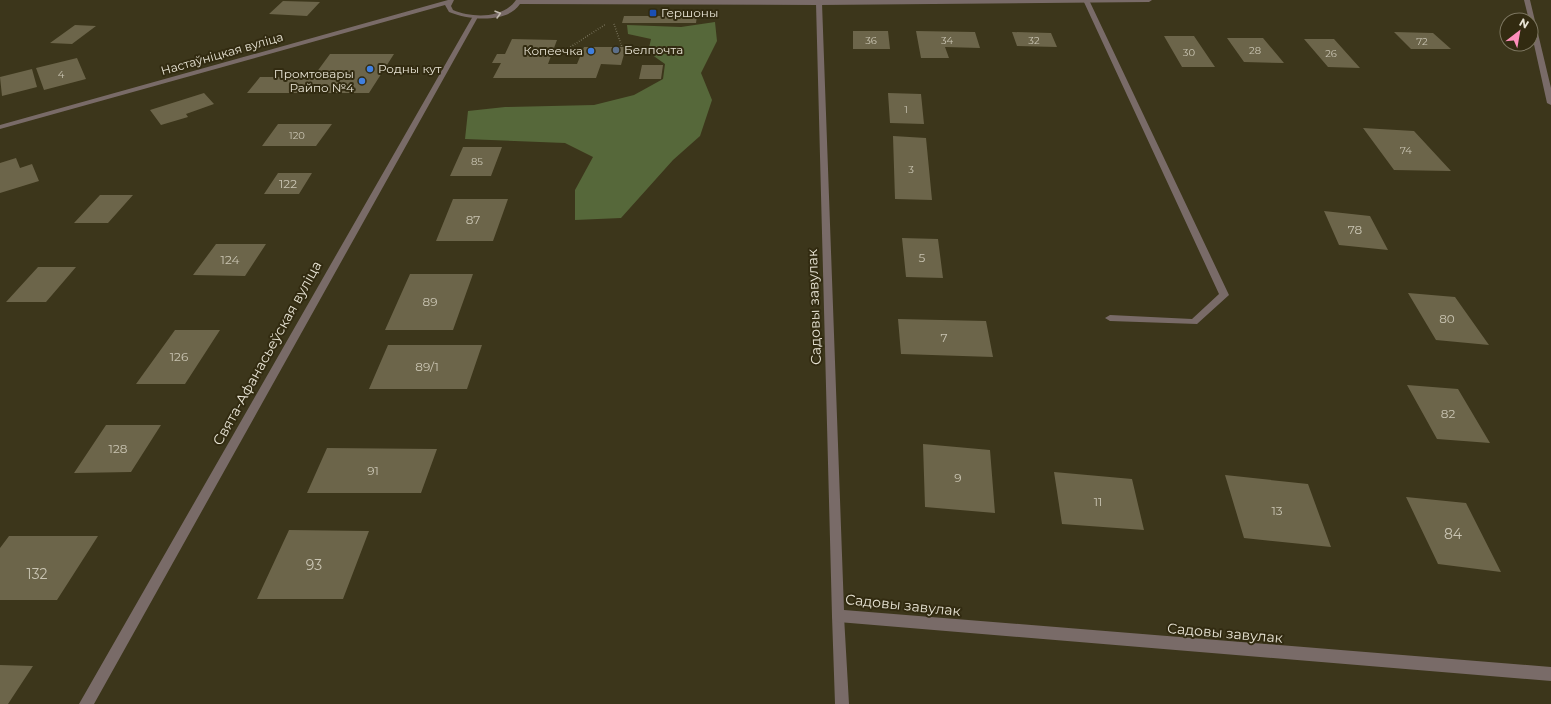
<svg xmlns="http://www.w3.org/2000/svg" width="1551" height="704" font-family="Montserrat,sans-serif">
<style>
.green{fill:#56683a}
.building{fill:#6c654a}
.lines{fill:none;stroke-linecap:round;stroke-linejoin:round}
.path{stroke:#99947f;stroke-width:1.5;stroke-dasharray:0.5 2;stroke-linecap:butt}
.service{fill:#796b68;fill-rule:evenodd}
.minor{fill:#796b68;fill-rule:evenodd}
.tertiary{fill:#796b68;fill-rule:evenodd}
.oneway{stroke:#c1baaf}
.transit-dot{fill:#1a4fb4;stroke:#322b11;stroke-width:1.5}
.service-dot{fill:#5c6f8a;stroke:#322b11;stroke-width:1.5}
.shop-dot{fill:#3f7fe0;stroke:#322b11;stroke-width:1.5}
.labels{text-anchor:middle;stroke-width:4;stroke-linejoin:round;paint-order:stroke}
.far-number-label{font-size:10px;fill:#c9c4b2}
.far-poi-label{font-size:12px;fill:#e8e4d5;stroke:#322b11;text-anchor:start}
.far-street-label{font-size:12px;fill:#e8e4d5;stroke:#322b11}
.number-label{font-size:12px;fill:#c9c4b2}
.street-label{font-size:14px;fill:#e8e4d5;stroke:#322b11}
.near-number-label{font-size:14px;fill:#c9c4b2}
</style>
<rect width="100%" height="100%" fill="#3c361b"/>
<path class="green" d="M715 22 717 41 701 73 712 100 700 136 673 160 621 218 575 220V190L593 157 565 143 465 139 468 111 505 107 594 105 634 95 663 79 665 64 648 52 651 39 628 34 627 25 681 27Z"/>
<path class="building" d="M283 1 320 2 307 16 269 14Z
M624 16H697L696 23H622Z
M75 25 96 26 72 44 50 43Z
M853 31H888L890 49H853Z
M916 31 975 32 980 48 945 47 949 58H921Z
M1012 32 1051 33 1057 47 1017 46Z
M1394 32 1433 33 1451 49H1411Z
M1164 36H1194L1215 67H1182Z
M1227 38H1263L1284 63 1244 62Z
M512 39 557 40 548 64H577L584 47H626L621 65 601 64 596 78H493L501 63H492L497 54H505Z
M1304 39H1334L1360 68 1328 67Z
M330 54H394L369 93H247L260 77H335L338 73H316Z
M77 58 86 79 44 90 36 68Z
M642 65H663L661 79H639Z
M32 69 37 87 2 96 0 77Z
M204 93 214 104 186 114 188 117 161 125 150 110Z
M888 93 921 94 924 124 890 123Z
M278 124H332L316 146H262Z
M1363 128 1414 131 1451 171 1394 170Z
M893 136 926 138 932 200 895 199Z
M463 147H502L491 176H450Z
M16 158 20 168 32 164 39 181 0 193V163Z
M278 173H312L299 194H264Z
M100 195H133L108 223H74Z
M453 199H508L493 241H436Z
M1324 211 1370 216 1388 250 1339 245Z
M902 238 938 239 943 278 906 277Z
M216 244H266L245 276 193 275Z
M38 267H76L46 302H6Z
M410 274H473L453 330H385Z
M1408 293 1455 297 1489 345 1436 340Z
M898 319 986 321 993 357 901 354Z
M175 330H220L185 384H136Z
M388 345H482L467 389H369Z
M1407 385 1458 389 1490 443 1437 439Z
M106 425H161L131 472 74 473Z
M923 444 990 450 995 513 925 507Z
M327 448 437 449 421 493H307Z
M1054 472 1132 479 1144 530 1062 524Z
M1225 475 1308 484 1331 547 1244 538Z
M1406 497 1466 503 1501 572 1438 564Z
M289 530 369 531 343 599H257Z
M9 536H98L57 600H0V548Z
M0 665 33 666 8 704H0Z"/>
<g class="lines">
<path class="path" d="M614 24 622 47
M558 55 606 24"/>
<path class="service" d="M1083 0H1089L1229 295 1197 324 1110 321 1105 318 1110 315 1192 319 1219 294Z
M838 610 843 612 844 616 849 704H835L832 616 833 612Z"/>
<path class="minor" d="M1524 0H1530L1551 88V105L1547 103 1531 31V20H1529Z
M819 1 822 3 844 610 1551 667V681L838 622 833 620 832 616 816 3Z
M473 16 478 17 94 704H79Z"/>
<path class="tertiary" d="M448 0H454L451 6 453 10C472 18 503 19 516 0H1152L1149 2 819 5 520 4C507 24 468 20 449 12L445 5 0 129V125Z"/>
</g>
<defs><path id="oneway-chevron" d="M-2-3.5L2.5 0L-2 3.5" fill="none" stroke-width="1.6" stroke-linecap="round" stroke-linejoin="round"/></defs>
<use class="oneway" href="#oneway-chevron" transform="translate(498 14) rotate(-16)"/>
<rect class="transit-dot" x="649" y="9" width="8" height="8" rx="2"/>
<circle class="service-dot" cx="616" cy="50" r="4"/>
<g class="shop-dot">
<circle cx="591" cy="51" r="4"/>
<circle cx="370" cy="69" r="4"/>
<circle cx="362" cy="81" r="4"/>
</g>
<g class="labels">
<g class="far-number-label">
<text x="871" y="44">36</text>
<text x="947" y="44">34</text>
<text x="1034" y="44">32</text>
<text x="1422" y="45">72</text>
<text x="1255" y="54">28</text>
<text x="1189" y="56">30</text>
<text x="1331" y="57">26</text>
<text x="61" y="78">4</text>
<text x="906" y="113">1</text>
<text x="297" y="139">120</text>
<text x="1406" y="154">74</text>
<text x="477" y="165">85</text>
<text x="911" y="173">3</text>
</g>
<g class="far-poi-label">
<text x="661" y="17">Гершоны</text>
<text x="624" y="54">Белпочта</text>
<text x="583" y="55" text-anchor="end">Копеечка</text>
<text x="378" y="73">Родны кут</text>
<text x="354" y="78" text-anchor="end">Промтовары<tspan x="354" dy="14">Райпо №4</tspan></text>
</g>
<g class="far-street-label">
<text transform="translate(222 54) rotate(-16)" y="4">Настаўніцкая вуліца</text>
</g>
<g class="number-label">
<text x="288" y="188">122</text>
<text x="473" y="224">87</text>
<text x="1355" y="234">78</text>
<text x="922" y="262">5</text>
<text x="230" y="264">124</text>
<text x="430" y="306">89</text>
<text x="1447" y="323">80</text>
<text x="944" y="342">7</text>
<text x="179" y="361">126</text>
<text x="427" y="371">89/1</text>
<text x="1448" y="418">82</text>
<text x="118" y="453">128</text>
<text x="373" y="475">91</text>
<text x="958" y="482">9</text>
<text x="1098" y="506">11</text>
<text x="1277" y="515">13</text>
</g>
<g class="street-label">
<text transform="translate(814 307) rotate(-92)" y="5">Садовы завулак</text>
<text transform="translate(267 353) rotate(-61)" y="5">Свята-Афанасьеўская вуліца</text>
<text transform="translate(903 605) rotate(6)" y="5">Садовы завулак</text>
<text transform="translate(1225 633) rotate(5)" y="5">Садовы завулак</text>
</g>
<g class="near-number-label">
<text x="1453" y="539">84</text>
<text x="314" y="570">93</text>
<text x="37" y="579">132</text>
</g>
</g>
<g transform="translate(1519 32) rotate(31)"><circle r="19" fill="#322b11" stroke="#7b755f"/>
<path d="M0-3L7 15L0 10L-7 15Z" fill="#fe8ebb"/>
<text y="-6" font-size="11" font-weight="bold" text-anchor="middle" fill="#e8e4d5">N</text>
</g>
</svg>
